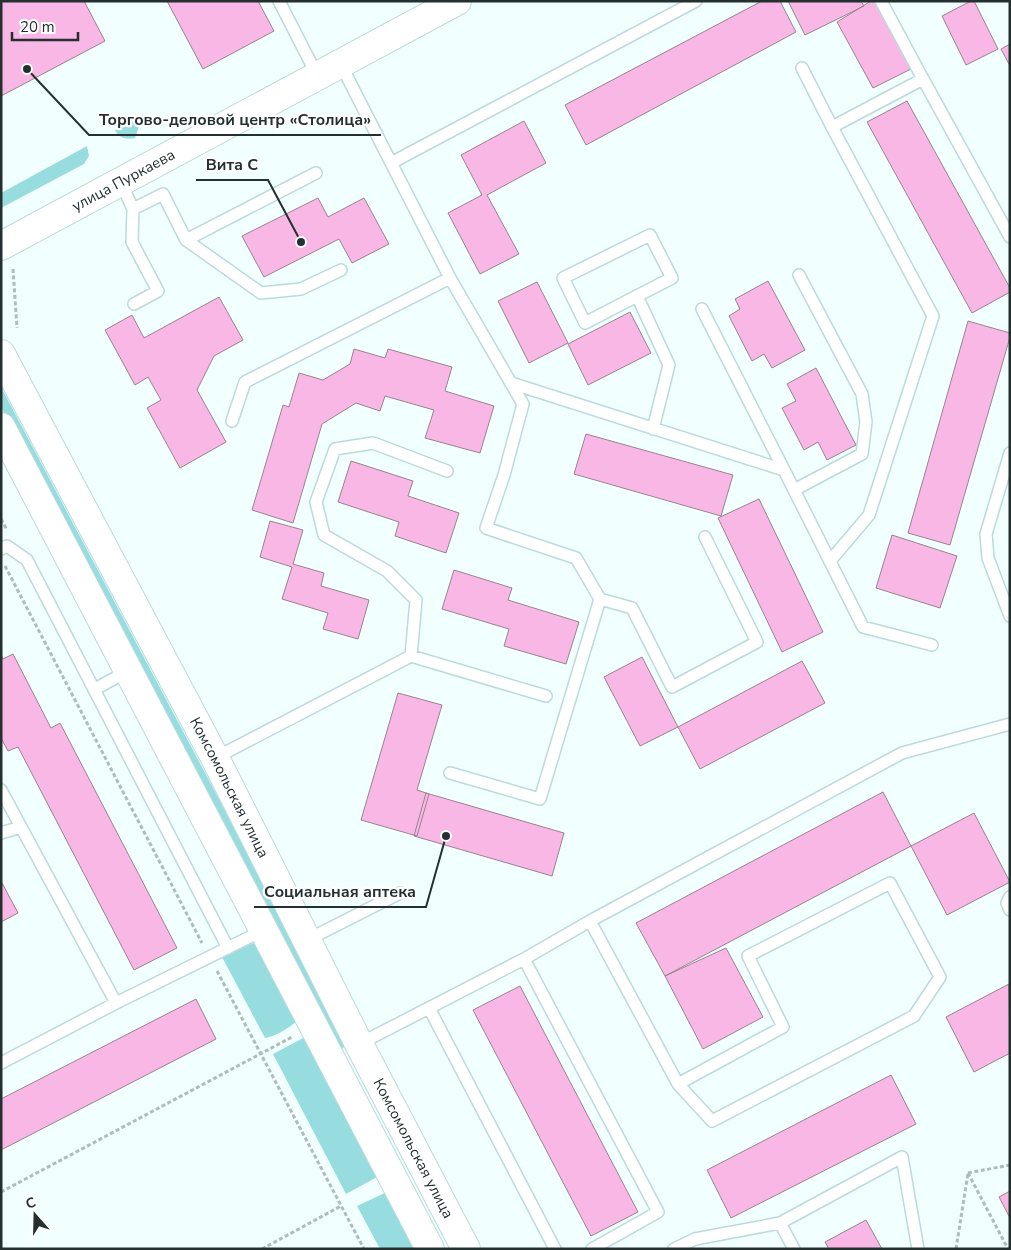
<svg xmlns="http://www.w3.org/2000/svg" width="1011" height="1250" font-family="'Nunito Sans',sans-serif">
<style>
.green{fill:#97dde0}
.building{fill:#f9b7e5;stroke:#978391}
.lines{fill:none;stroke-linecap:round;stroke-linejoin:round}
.lane-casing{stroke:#bbdadb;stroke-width:14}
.secondary-casing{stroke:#bbdadb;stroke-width:30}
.primary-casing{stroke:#bbdadb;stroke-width:30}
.path{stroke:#afbbbc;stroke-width:3;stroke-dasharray:4 2.5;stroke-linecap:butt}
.lane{stroke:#fff;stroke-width:11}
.secondary{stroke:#fff;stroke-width:28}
.primary{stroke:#fff;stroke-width:28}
.labels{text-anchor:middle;stroke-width:4.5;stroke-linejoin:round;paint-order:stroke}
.street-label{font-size:15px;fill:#242f30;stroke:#fff}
.leader{fill:none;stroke:#242f30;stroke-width:2}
.callout-dot{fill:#242f30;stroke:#fff;stroke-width:2}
.callout-label{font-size:16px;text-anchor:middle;font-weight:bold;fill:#242f30;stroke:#fff;stroke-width:4.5;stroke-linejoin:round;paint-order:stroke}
</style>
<rect width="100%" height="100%" fill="#f2ffff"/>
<path class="green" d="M143 115 135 138C126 140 119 138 115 130Z
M87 146 89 156 84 164 1 208V193Z
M1 387 349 1045 340 1049 1 407Z
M256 942 296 1022C287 1029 276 1036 265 1038L222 957Z
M307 1036 379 1176 346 1194 273 1054Z
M389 1191 420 1249H380L357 1206Z"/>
<path class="building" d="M1 1H84L105 41 1 96Z
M167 1H258L274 31 203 69Z
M762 1H780L796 32 586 145 565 105Z
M788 1H861L864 6 805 35Z
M871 1H876L911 69 873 88 837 22Z
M971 1H974L998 49 966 65 942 16Z
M1010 44V66L1001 49Z
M907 101 1010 288V292L972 313 867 122Z
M524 121 546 163 487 195 519 254 480 274 448 213 482 195 461 155Z
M318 198 328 217 364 198 389 244 352 263 339 239 264 277 242 236Z
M768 281 805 350 772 368 764 354 752 361 729 316 740 309 735 299Z
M537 282 568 343 529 363 498 301Z
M219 297 243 340 214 356 197 390 226 442 180 468 147 408 161 400 148 377 135 385 105 330 132 315 144 338Z
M630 312 651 353 588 385 568 344Z
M968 321 1010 333V337L950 545 908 533Z
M354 349 385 358 388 349 452 367 445 391 494 406 480 453 425 438 434 410 385 396 380 411 356 403 322 424 293 523 252 510 283 405 289 407 299 373 323 380 350 364Z
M816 368 856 445 827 460 818 442 804 450 782 408 796 401 787 384Z
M586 434 733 475 721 516 574 474Z
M351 461 413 481 408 496 459 513 446 553 395 536 399 522 338 502Z
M759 499 823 632 782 652 718 518Z
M270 521 303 530 293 564 324 573 321 586 369 600 358 639 323 629 328 613 282 599 292 567 260 557Z
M892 535 957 556 940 608 876 588Z
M454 570 512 588 508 600 579 622 566 664 504 646 509 629 442 609Z
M13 654 51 728 60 723 177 948 134 970 18 747 8 751 1 738V655L3 659Z
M642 657 678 727 640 746 604 677Z
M802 661 825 703 700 769 678 727Z
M398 693 442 705 417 790 429 794 417 836 361 820Z
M883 792 911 846 665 976 636 923Z
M426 793 564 833 552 876 414 836Z
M974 813 1010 882 947 915 911 846Z
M1 881 18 913 1 922Z
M726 948 763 1017 703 1049 665 976Z
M1009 984 1010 1053 974 1072 946 1017Z
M520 986 638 1212 591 1236 473 1010Z
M196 999 216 1039 1 1150V1099Z
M891 1075 916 1124 731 1218 707 1170Z
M1010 1191V1218L999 1197Z
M866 1220 882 1249H829L825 1242Z"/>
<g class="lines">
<g class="lane-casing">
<path id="lane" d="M279 1 317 75
M340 63 450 278 523 404 504 475 486 528 576 558 600 599 632 608 672 687 757 642 705 537
M802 68 832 127
M923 79 1010 237
M391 163 696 1
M121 183 133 209 132 242 158 291 134 304
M133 209 163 194 186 240 316 173
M186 240 261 293 301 289 341 270
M637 296 672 278 650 235 563 278 585 323 637 296 669 365 653 429
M702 309 784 470
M511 383 784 470 863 627 932 645
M232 421 245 382 450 278
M1010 453 986 534 988 558 1010 616
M447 471 373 443 335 449 316 502 324 535 387 571 416 600 411 656 546 696
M794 490 862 454 866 422 862 394 799 275
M1 549 7 546 27 560 228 948
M830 561 869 515 933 316 832 127 923 79 881 1
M95 689 128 671
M215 758 411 656
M450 773 540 799 600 599
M1 790 21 827 1 833
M21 827 116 1003
M1010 897 1007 903 1010 910
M590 921 678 1084 712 1121 914 1016 940 977 890 883 748 956 783 1027 678 1084
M307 940 400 893
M524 959 658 1212 592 1249
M429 1008 555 1249
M359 1044 524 959 590 921 902 753 1010 724
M1 1063 116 1003 264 930
M780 1223 794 1249
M674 1249 695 1239 780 1223 902 1157 918 1249"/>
</g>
<g class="secondary-casing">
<g id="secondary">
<path id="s1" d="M1 246 457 1"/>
</g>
</g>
<g class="primary-casing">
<g id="primary">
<path id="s2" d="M1 354 215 758 359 1044 466 1249"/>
<path d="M1 427 430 1249"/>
</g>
</g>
<path class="path" d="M13 269 17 328
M1 519 7 530
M5 566 202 943
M217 971 364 1249
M968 1173 1008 1249
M968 1173 1010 1165
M1 1192 292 1037
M262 1249 341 1206
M956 1249 968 1173"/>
<use href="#lane" class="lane"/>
<use href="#secondary" class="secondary"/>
<use href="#primary" class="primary"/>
</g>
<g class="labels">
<g class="street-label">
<text dy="5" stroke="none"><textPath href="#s1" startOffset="139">улица Пуркаева</textPath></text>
<text dy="5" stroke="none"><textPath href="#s2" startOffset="490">Комсомольская улица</textPath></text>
<text dy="5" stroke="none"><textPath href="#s2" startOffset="895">Комсомольская улица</textPath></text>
</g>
</g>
<path class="leader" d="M27 69L89 135H381M301 242L268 180H196M446 836L426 907H254"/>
<g class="callout-dot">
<circle cx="27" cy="69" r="5"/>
<circle cx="301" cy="242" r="5"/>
<circle cx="446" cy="836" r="5"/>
</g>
<g class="callout-label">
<text x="235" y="125">Торгово-деловой центр «Столица»</text>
<text x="232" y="170">Вита С</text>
<text x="340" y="897">Социальная аптека</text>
</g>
<rect width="1011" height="1250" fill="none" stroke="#242f30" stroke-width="5"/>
<g transform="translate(35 1215) rotate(340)" stroke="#ffffff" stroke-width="4" paint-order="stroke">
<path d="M0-4L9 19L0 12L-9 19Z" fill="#242f30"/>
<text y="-8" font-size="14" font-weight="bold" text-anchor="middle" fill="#242f30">С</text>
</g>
<path d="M12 32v8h66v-8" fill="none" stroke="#242f30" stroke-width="2.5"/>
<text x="20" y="32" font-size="15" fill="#242f30" stroke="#ffffff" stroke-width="4" paint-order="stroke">20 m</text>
</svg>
